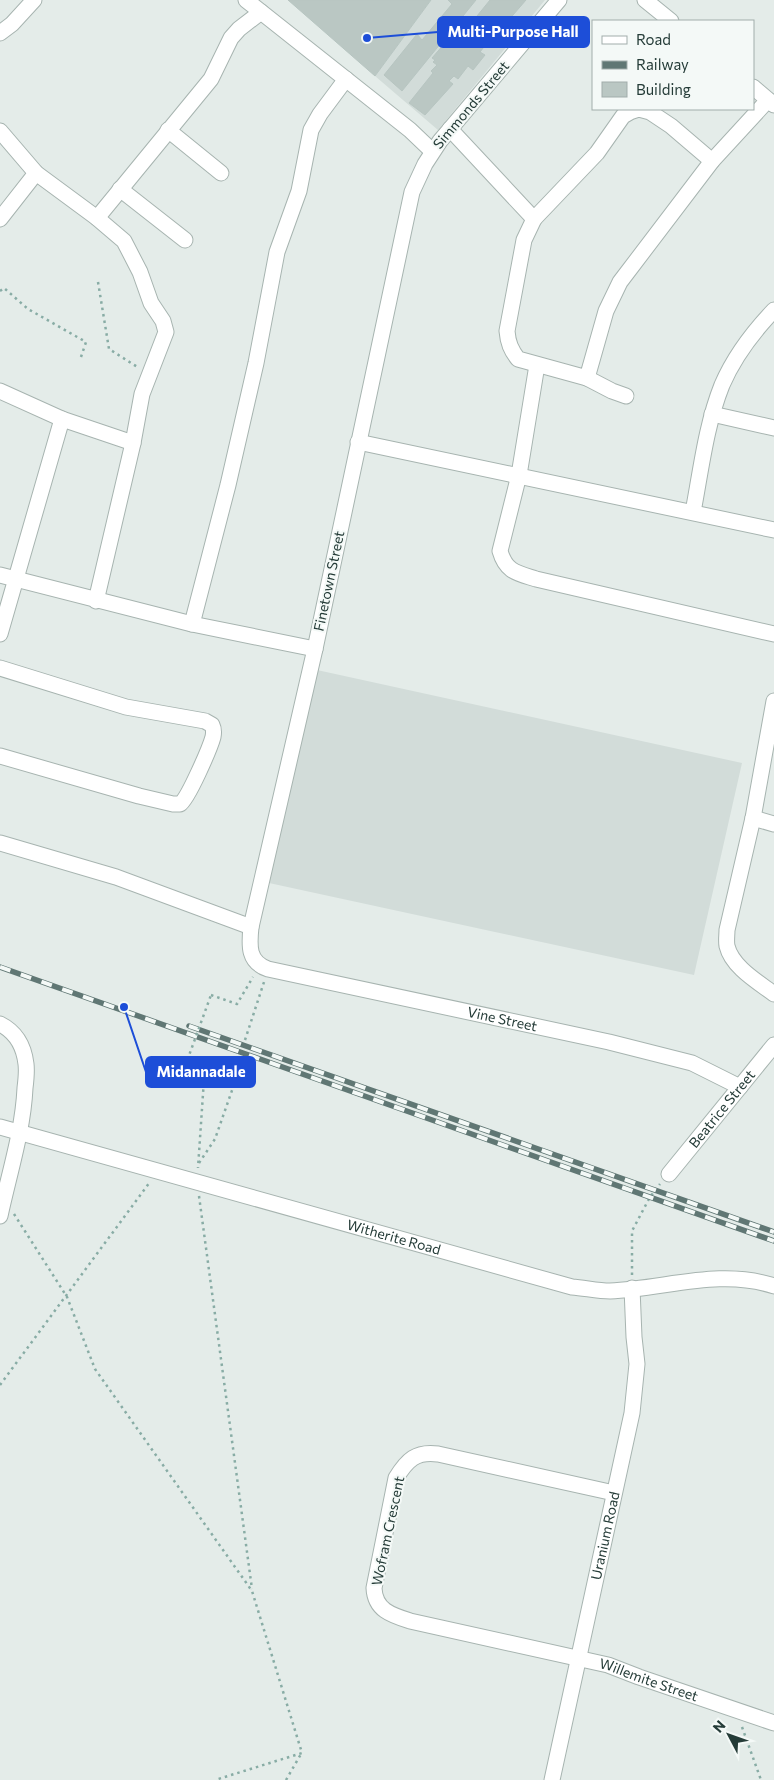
<svg xmlns="http://www.w3.org/2000/svg" width="774" height="1780" font-family="Commissioner,sans-serif">
<style>
.built{fill:#d2dcd9}
.building{fill:#bac7c3;stroke:#b7c5c1}
.lines{fill:none;stroke-linecap:round;stroke-linejoin:round}
.minor-casing{stroke:#a7b4b0;stroke-width:17}
.tertiary-casing{stroke:#a7b4b0;stroke-width:17}
.path{stroke:#88aca5;stroke-width:2.5;stroke-dasharray:2.5 4;stroke-linecap:butt}
.minor{stroke:#fff;stroke-width:15}
.tertiary{stroke:#fff;stroke-width:15}
.rail-casing{stroke:#607774;stroke-width:5.5}
.rail{stroke:#f4f9f7;stroke-width:4;stroke-dasharray:11;stroke-linecap:butt}
.path-bridge{stroke:#88aca5;stroke-width:2.5;stroke-dasharray:2.5 4;stroke-linecap:butt}
.labels{text-anchor:middle;stroke-width:4;stroke-linejoin:round;paint-order:stroke}
.street-label{font-size:14px;fill:#253c38;stroke:#f4f9f7}
.leader{fill:none;stroke:#1d4ed8;stroke-width:2}
.callout-dot{fill:#1d4ed8;stroke:#f4f9f7;stroke-width:2}
.callout{fill:#1d4ed8;stroke:#1d4ed8;stroke-width:2}
.callout-label{font-size:15px;text-anchor:middle;font-weight:bold;fill:#fff}
</style>
<rect width="100%" height="100%" fill="#e4ece9"/>
<path class="built" d="M431 0H545L438 130 375 76Z
M317 670 742 763 694 975 269 883Z"/>
<path class="building" d="M288 0H431L375 76Z
M448 0H476L402 91 384 75 417 34 422 40 452 4Z
M490 0H526L494 37 488 32 483 39 487 43 480 52 485 55 473 70 468 66 458 79 454 76 449 81 453 84 425 115 409 103 433 73 431 71 437 65 433 62 435 60 432 58 445 43 451 48Z"/>
<g class="lines">
<g class="minor-casing">
<g id="minor">
<path d="M246 0 410 130 432 151"/>
<path id="s1" d="M559 0 440 141 425 164 412 192 315 649 251 927C249 946 248 962 268 969L609 1042 692 1063 740 1087"/>
<path d="M0 33 12 24 34 0"/>
<path d="M450 129 534 219 524 240 507 331C508 343 511 350 518 359L587 378 606 311 620 282 712 161 768 100"/>
<path d="M168 130 221 173"/>
<path d="M0 131 36 173 97 218 124 241 140 272 151 303 163 321 166 332 142 394 133 443 96 601"/>
<path d="M120 189 185 240"/>
<path d="M97 218 211 79 231 38 239 29 261 12"/>
<path d="M0 219 36 173"/>
<path d="M534 219 597 153 623 116 630 112 639 109 650 112 671 126 712 161"/>
<path d="M537 365 519 475 500 551C506 572 517 573 536 579L774 634"/>
<path d="M587 378 612 391 626 396"/>
<path d="M0 391 62 419 133 443"/>
<path d="M712 414 774 428"/>
<path d="M358 442 774 530"/>
<path d="M693 512C701 470 706 425 722 385 734 357 753 332 774 310"/>
<path d="M0 575 192 624 315 649"/>
<path d="M192 624 228 485 256 363 277 252 299 191 311 130 320 114 346 79"/>
<path d="M0 634 62 419"/>
<path d="M0 668 126 707 205 721 212 725C214 729 214 732 213 737 210 748 188 799 180 804H173L139 796 0 756"/>
<path d="M774 701 753 818 727 930C727 935 726 941 727 946 732 967 758 982 774 994"/>
<path d="M753 818 774 824"/>
<path d="M0 843 116 877 251 927"/>
<path d="M0 1024C16 1032 24 1047 26 1064 27 1072 26 1080 25 1088 23 1131 9 1174 0 1216"/>
<path id="s2" d="M0 1127 572 1287C585 1288 598 1291 610 1291 665 1289 720 1268 774 1286"/>
<path id="s3" d="M669 1174 774 1045"/>
<path id="s4" d="M614 1493 438 1454C416 1451 407 1460 396 1478L374 1588C375 1610 391 1615 410 1621L608 1665 639 1677 774 1723"/>
<path id="s5" d="M552 1780 632 1413 637 1364 634 1337 632 1288"/>
</g>
</g>
<g class="tertiary-casing">
<path id="tertiary" d="M645 0 671 21
M753 87 774 105"/>
</g>
<path class="path" d="M98 282 109 349 139 368
M0 291 4 288 28 309 86 342 81 357
M211 995 237 1004 253 977
M245 1040 264 982
M183 1072 204 1079 198 1168
M199 1163 215 1139 243 1059
M199 1196 252 1589
M14 1214 67 1297 95 1369 252 1591 302 1753 215 1780
M632 1275V1231L650 1197 660 1184
M0 1385 150 1182
M742 1727 761 1780
M286 1780 301 1754"/>
<use href="#minor" class="minor"/>
<use href="#tertiary" class="tertiary"/>
<g class="rail-casing">
<path id="rail" d="M0 967 774 1241
M189 1026 774 1232"/>
</g>
<use href="#rail" class="rail"/>
<path class="path-bridge" d="M183 1072 211 995"/>
</g>
<g class="labels">
<g class="street-label">
<text transform="translate(471 105) rotate(-50)" y="5">Simmonds Street</text>
<text transform="translate(329 581) rotate(-78)" y="5">Finetown Street</text>
<text dy="5" stroke="none"><textPath href="#s1" startOffset="1285">Vine Street</textPath></text>
<text dy="5" stroke="none"><textPath href="#s3" startOffset="84">Beatrice Street</textPath></text>
<text dy="5" stroke="none"><textPath href="#s2" startOffset="409">Witherite Road</textPath></text>
<text transform="translate(388 1531) rotate(-78)" y="5">Wofram Crescent</text>
<text dy="5" stroke="none"><textPath href="#s5" startOffset="250">Uranium Road</textPath></text>
<text dy="5" stroke="none"><textPath href="#s4" startOffset="644">Willemite Street</textPath></text>
</g>
</g>
<path class="leader" d="M367 38L438 32M124 1007L146 1072"/>
<g class="callout-dot">
<circle cx="367" cy="38" r="5"/>
<circle cx="124" cy="1007" r="5"/>
</g>
<g class="callout">
<rect x="438" y="17" width="151" height="30" rx="5"/>
<rect x="146" y="1057" width="109" height="30" rx="5"/>
</g>
<g class="callout-label">
<text x="513" y="37">Multi-Purpose Hall</text>
<text x="201" y="1077">Midannadale</text>
</g>
<rect x="592" y="20" width="162" height="90" fill="#f4f9f7" stroke="#a1adab"/>
<rect x="602" y="36" width="25" height="8" fill="#ffffff" stroke="#a1adab"/>
<text x="636" y="45" font-size="15" fill="#253c38">Road</text>
<rect x="602" y="61" width="25" height="8" fill="#607774" stroke="#a1adab"/>
<text x="636" y="70" font-size="15" fill="#253c38">Railway</text>
<rect x="602" y="82" width="25" height="15" fill="#bac7c3" stroke="#a1adab"/>
<text x="636" y="95" font-size="15" fill="#253c38">Building</text>
<g transform="translate(729 1735) rotate(311)" stroke="#f4f9f7" stroke-width="4" paint-order="stroke">
<path d="M0-4L9 19L0 12L-9 19Z" fill="#253c38"/>
<text y="-8" font-size="14" font-weight="bold" text-anchor="middle" fill="#253c38">N</text>
</g>
</svg>
